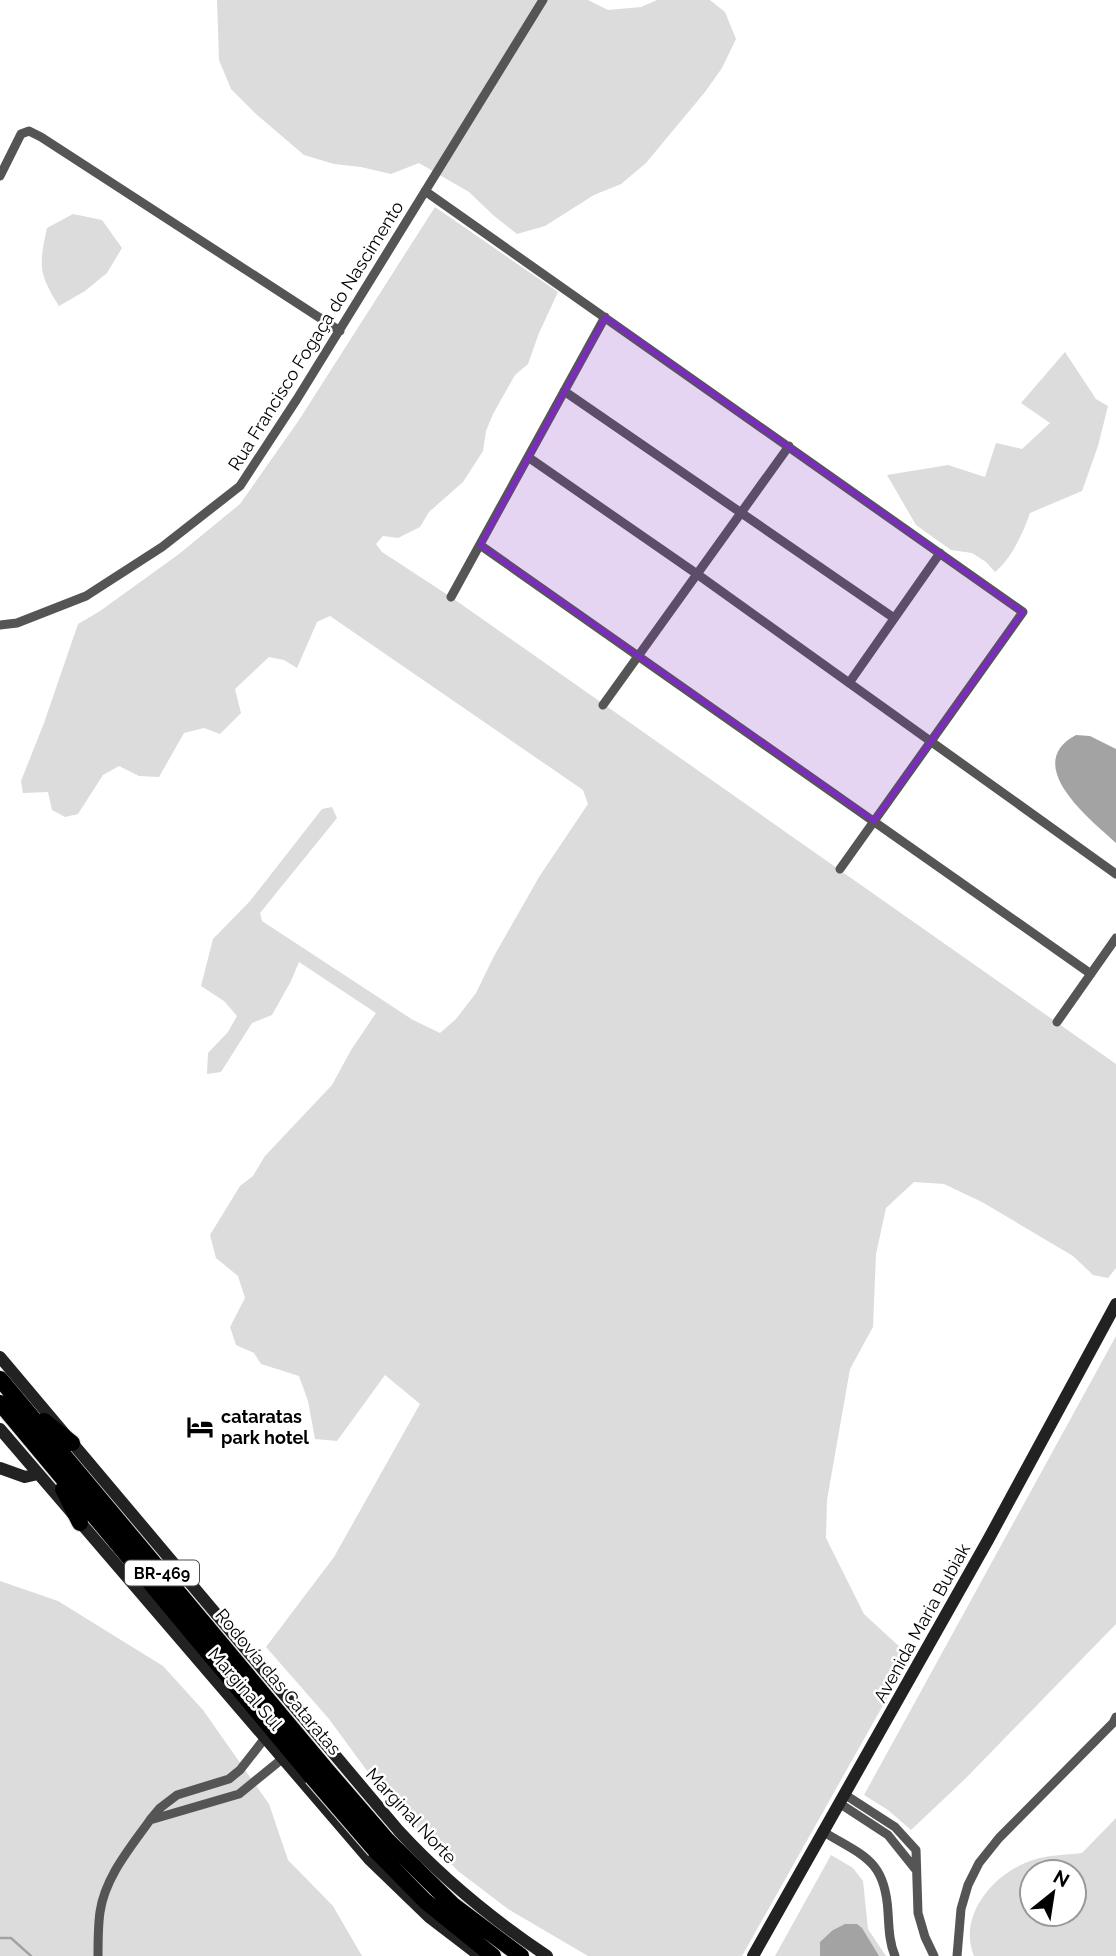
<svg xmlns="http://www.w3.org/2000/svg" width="1116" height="1956" font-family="Raleway,sans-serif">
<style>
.green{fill:#dcdcdc;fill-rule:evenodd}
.water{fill:#a3a3a3}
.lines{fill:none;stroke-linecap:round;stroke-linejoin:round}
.stream{stroke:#a3a3a3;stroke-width:2.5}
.highway-casing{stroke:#dbdbdb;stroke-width:18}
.street{stroke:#555;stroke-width:9}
.secondary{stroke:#222;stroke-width:12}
.highway{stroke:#000;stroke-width:16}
.highway-bridge-casing{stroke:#dbdbdb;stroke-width:18;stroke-linecap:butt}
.highway-bridge{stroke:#000;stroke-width:16}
.marked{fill:#7b2cbf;fill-opacity:0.2;stroke:#7b2cbf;stroke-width:5;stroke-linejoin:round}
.labels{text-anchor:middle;stroke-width:5;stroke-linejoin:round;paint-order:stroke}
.shield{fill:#fff;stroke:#4c4c4c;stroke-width:2}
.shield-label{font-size:16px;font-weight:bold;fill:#000}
.street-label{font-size:18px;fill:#000;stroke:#fff}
.poi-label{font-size:18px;font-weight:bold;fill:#000;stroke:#fff;text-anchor:start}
</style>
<rect width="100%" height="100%" fill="#fff"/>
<path class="green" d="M217 0H588L608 10 641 7 657 0H710L725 12 736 39 722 68 705 92 646 163 621 184 594 195 545 226 517 234 493 215 469 192 419 163 391 174 361 167 334 164 304 155 256 114 231 89 219 60Z
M435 207 558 292 539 333 528 364 515 375 493 414 486 431 483 451 463 482 429 512 420 527 398 538 383 536 376 544 382 552 451 597 1116 1064V1268L1108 1278 1093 1275 1073 1256 982 1202 944 1184 914 1182 886 1208 876 1254 873 1327 850 1369 827 1500 826 1538 864 1614 902 1649 900 1675 742 1956H588L508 1909 458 1871 415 1827 373 1779 329 1719 266 1647 334 1557 420 1404 385 1375 337 1441 315 1439 308 1401 299 1376 261 1364 254 1353 236 1345 230 1327 245 1298 238 1276 216 1258 210 1235 240 1186 253 1176 265 1156 332 1085 351 1050 376 1013 299 962 291 981 272 1015 252 1023 221 1072 207 1074 208 1053 228 1032 237 1016 224 1001 201 986 213 939 250 901 322 809 332 807 337 818 260 913 262 921 413 1020 440 1033 456 1019 476 993 494 956 539 877 588 804 583 790 330 616 317 622 297 668 284 660 269 657 235 689 241 713 220 734 204 728 184 733 159 777 139 776 119 766 103 775 78 814 65 817 52 810 48 792 23 793 21 781 44 723 78 624 100 611 179 554 240 504 299 420Z
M73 214 102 220 122 248 107 273 85 291 59 306C38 273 39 265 47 228Z
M1065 352 1096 399 1108 406 1098 446 1082 491 1030 513C1023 533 1012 558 995 572L986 562 972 553 951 550 916 525 887 475 948 465 985 477 996 443 1022 449 1050 423 1021 403Z
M1116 1336V1624L965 1779 911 1830 888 1810 864 1795Z
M0 1581 58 1601 163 1666 203 1710 269 1804 288 1860 333 1906 362 1956H0Z
M1116 1818V1956H974C957 1915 995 1872 1033 1860 1048 1855 1065 1855 1082 1853ZM1032 1872H1074V1914H1032Z
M831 1855 853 1868 863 1881 868 1929 886 1956H775Z"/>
<path class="water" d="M1076 735 1090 736 1116 749V843C1092 821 1020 765 1076 735Z
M845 1924H857L862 1928 879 1956H820V1942L833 1930Z"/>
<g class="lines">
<path class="stream" d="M0 1938H11L31 1956"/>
<g class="highway-casing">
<path id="highway" d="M0 1379 324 1767
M0 1403 312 1777
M44 1421 72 1443
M63 1489 80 1523
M387 1840 453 1905 521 1956
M375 1850 425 1901 493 1956"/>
</g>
<path class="street" d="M0 176 21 134 29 131 41 137 340 331
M425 191 1023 612 840 869
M564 391 894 618
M528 457 697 574 1116 874
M480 545 1091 974
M451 597 605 317
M0 625 17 623 86 596 162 547 240 486 297 399 543 0
M849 683 940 553
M603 705 789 446
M1057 1022 1116 938
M265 1738 240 1770 229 1779 177 1795 160 1808 150 1820 239 1794 282 1759
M844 1794 895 1827 916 1850 918 1913 925 1937 934 1956
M839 1803 888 1835 916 1870
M822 1831C863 1856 885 1859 888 1912 889 1927 889 1942 895 1956
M98 1956C98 1941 98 1926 100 1912 105 1877 131 1847 150 1820
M957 1956 961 1909 968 1885 979 1863 999 1838 1113 1723 1116 1717"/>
<path class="secondary" d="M0 1357 398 1830C443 1879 492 1919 547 1956
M0 1429 370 1860 429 1917 480 1956
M0 1468 25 1477 38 1474
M753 1956 988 1540 1116 1304"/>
<use href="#highway" class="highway"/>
<g class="highway-bridge-casing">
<path id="highway-bridge" d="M324 1767 387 1840
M312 1777 375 1850"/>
</g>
<use href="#highway-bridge" class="highway-bridge"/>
</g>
<path class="marked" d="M605 317 1023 612 874 821 480 545Z"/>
<defs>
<g id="hotel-bare" transform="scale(2.1)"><path d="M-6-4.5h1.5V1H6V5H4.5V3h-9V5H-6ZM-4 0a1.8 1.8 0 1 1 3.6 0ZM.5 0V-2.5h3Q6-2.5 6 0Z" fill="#000" stroke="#fff" stroke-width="2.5" paint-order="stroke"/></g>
</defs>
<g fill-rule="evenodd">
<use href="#hotel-bare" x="200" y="1427"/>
</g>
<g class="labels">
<rect class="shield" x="125" y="1560.5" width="74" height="25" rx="5"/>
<g class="shield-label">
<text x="162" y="1579">BR-469</text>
</g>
<g class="street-label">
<text transform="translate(316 336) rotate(-58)" y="6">Rua Francisco Fogaça do Nascimento</text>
<text transform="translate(922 1623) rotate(-61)" y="6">Avenida Maria Bubiak</text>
<text transform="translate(278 1682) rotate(50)" y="6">Rodovía das Cataratas</text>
<text transform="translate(245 1689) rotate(49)" y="6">Marginal Sul</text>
<text transform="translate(411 1816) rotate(47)" y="6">Marginal Norte</text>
</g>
<g class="poi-label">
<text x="221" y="1423">cataratas<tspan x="221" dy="21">park hotel</tspan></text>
</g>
</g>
<g transform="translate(1053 1893) rotate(30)"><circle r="33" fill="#ffffff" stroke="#999999" stroke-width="2"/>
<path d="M0-5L12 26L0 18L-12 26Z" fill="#000000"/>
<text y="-10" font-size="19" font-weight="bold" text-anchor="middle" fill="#000000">N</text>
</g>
</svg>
